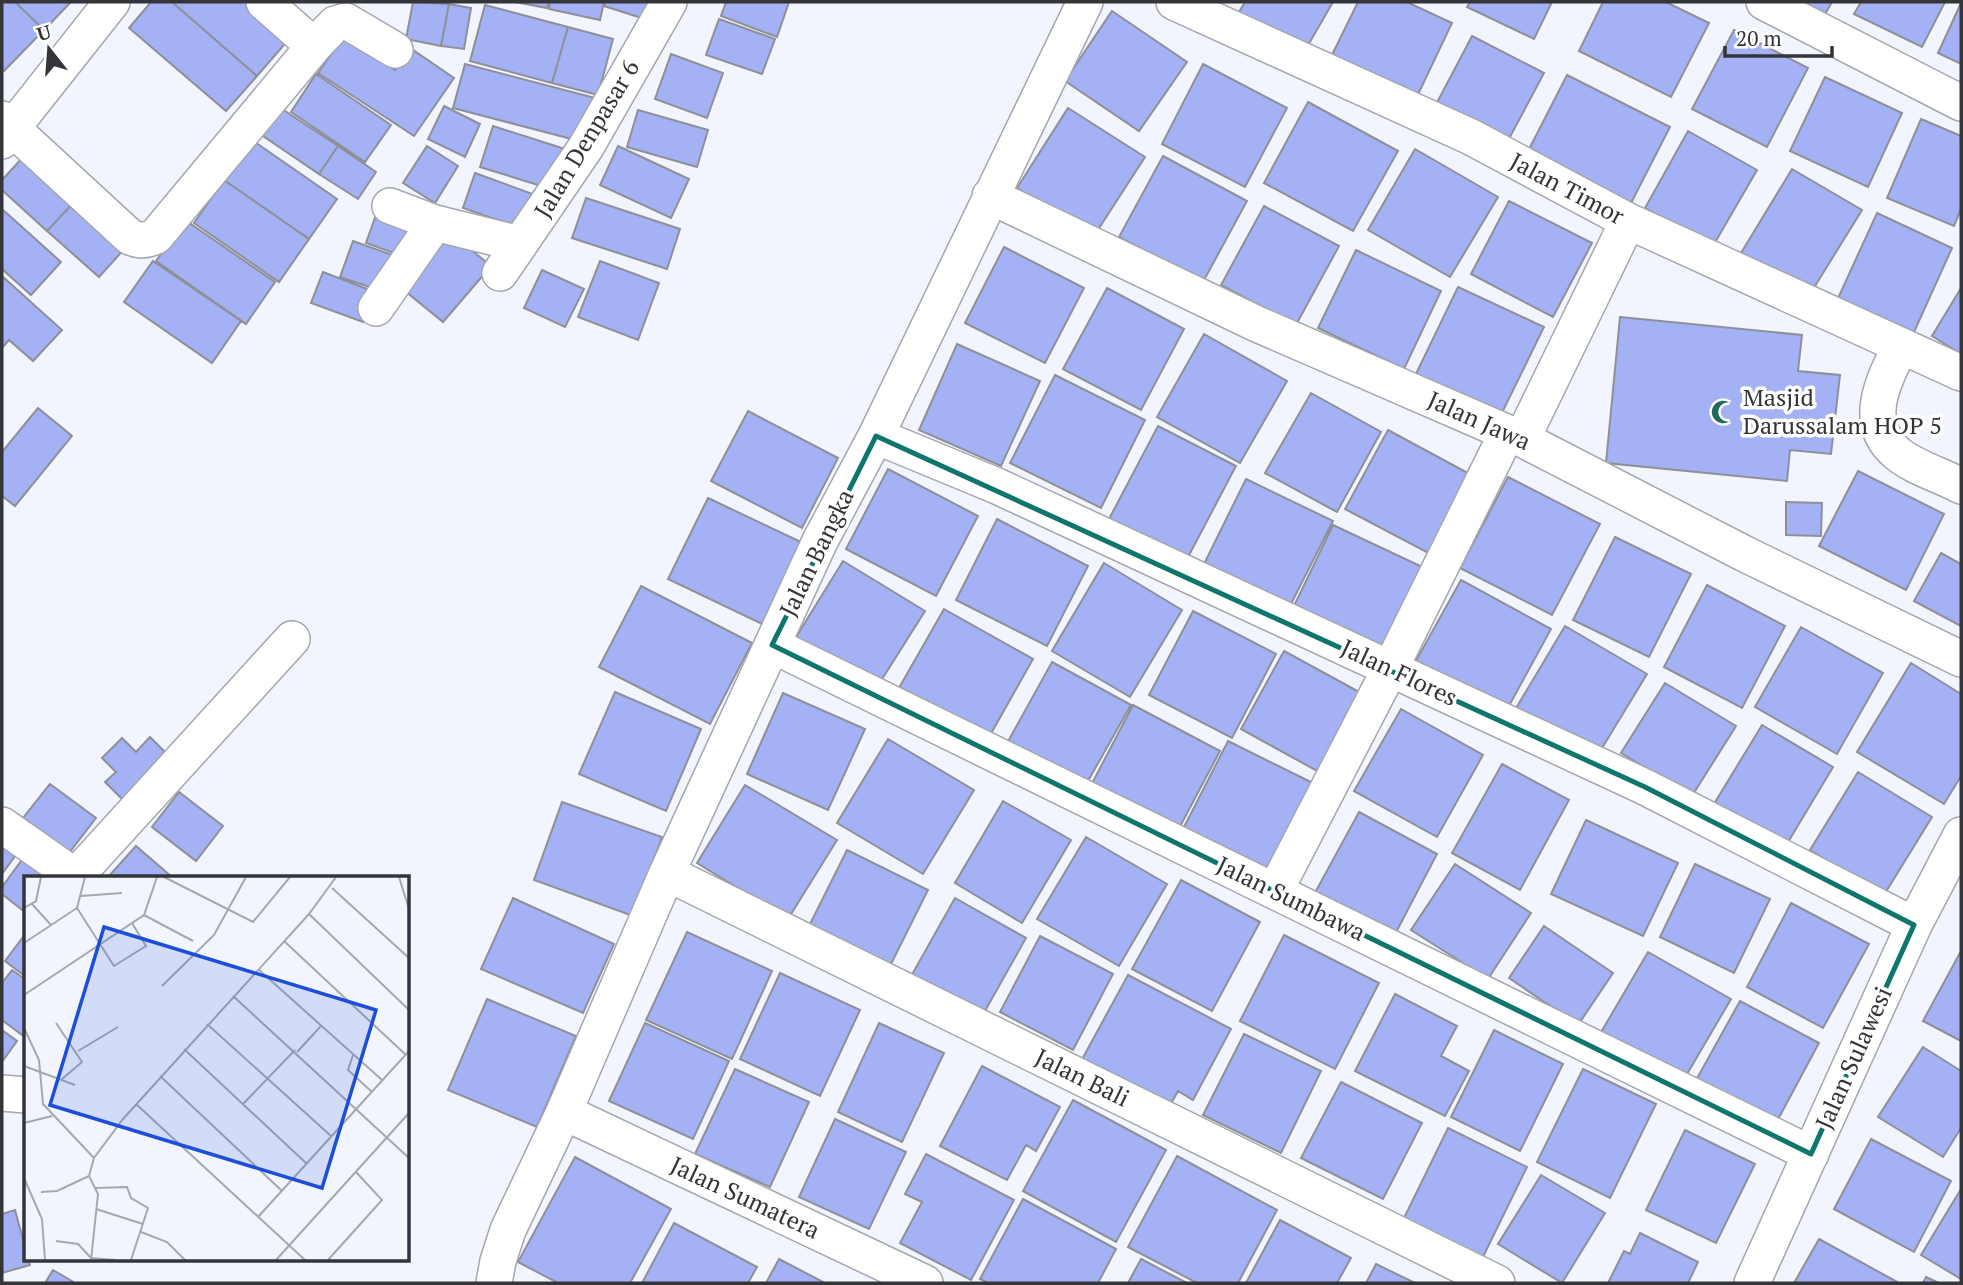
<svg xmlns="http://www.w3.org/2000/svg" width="1963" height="1285" font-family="'PT Serif',serif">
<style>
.building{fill:#a4b1f4;stroke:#8e9098;stroke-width:2}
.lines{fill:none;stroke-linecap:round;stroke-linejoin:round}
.street-casing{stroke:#a5a7af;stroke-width:38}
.street{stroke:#fff;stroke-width:35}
.marked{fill:none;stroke:#0f766e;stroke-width:5;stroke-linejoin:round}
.labels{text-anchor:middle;stroke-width:7;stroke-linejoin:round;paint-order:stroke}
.street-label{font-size:24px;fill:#343538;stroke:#fff}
.poi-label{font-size:24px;fill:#343538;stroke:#fff;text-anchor:start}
.inset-road{fill:none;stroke:#a6a8af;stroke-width:2}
.view{fill:#1d4ed8;fill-opacity:0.15;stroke:#1d4ed8;stroke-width:3.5}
.inset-edge{fill:none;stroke:#343538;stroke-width:3.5}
</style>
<rect width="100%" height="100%" fill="#f2f5fe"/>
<path class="building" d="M2 2H15L44 30 4 71 2 70Z
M15 2H71L44 30Z
M151 2H172L257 76 226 111 129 28Z
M172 2H245L289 39 257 76Z
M413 2 449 4 441 46 406 39Z
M515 2H549L547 8Z
M550 2H604L600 20 549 9Z
M605 2H661L654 22 604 6Z
M726 2H789L777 37 721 16Z
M1245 2H1333L1303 54 1236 17Z
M1358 2H1407L1452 23 1413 105 1327 65Z
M1470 2H1552L1534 39 1467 7Z
M1603 2H1666L1709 23 1671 97 1579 51Z
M1797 2H1832L1824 16Z
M1861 2H1945L1922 47 1854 14Z
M1961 3V64L1938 53Z
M449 4 471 8 464 49 441 46Z
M485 5 568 27 552 83 470 61Z
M1112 11 1187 62 1139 131 1065 81Z
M719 19 775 39 762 74 706 55Z
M568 27 613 39 598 95 552 83Z
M1734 30 1808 68 1767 147 1692 109Z
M344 36 395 70 410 48 454 78 414 136 318 73Z
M1472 36 1544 73 1503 150 1432 112Z
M671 54 723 73 707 118 655 99Z
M465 64 595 98 583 142 453 108Z
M1203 64 1287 108 1245 187 1162 144Z
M316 74 391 125 365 162 291 112Z
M1567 75 1670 127 1627 211 1524 159Z
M1825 77 1902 113 1868 187 1790 151Z
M1308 102 1398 151 1353 231 1264 183Z
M444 106 480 124 465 157 428 139Z
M1068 108 1145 157 1094 236 1017 188Z
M282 109 338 146 319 174 263 136Z
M638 110 708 130 697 167 627 147Z
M1921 119 1961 136V209L1954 226 1887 198Z
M493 126 568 150 554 190 480 167Z
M1688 131 1757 170 1713 246 1645 208Z
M252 140 337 199 309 239 224 180Z
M338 146 376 172 358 199 319 174Z
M427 146 458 166 435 203 403 183Z
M618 146 689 179 671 218 600 185Z
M1415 149 1498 197 1450 277 1368 230Z
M25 155 76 200 47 231 2 190V180Z
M1163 156 1247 201 1203 282 1119 237Z
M1792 169 1862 210 1807 299 1738 258Z
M475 173 538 196 526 230 463 208Z
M224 180 309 239 279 282 194 223Z
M586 198 680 229 667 269 572 238Z
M76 200 127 246 99 277 47 231Z
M1509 201 1592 243 1553 317 1471 274Z
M1264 206 1339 246 1296 325 1221 285Z
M2 209 61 262 31 295 2 269Z
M377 212 416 226 405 257 366 243Z
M1877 213 1952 248 1910 341 1834 307Z
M185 220 275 282 246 324 156 261Z
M446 229 491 266 443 322 399 286Z
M353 241 395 256 381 291 340 277Z
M1004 247 1084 288 1045 363 965 323Z
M1356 250 1441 291 1404 369 1318 328Z
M153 261 241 321 212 363 124 302Z
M600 261 659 283 638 340 578 317Z
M542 270 584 289 565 327 524 308Z
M323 272 375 292 363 322 311 303Z
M2 276 62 330 33 361 9 340 2 348Z
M1458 287 1544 327 1498 421 1413 380Z
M1107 288 1184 329 1141 410 1063 369Z
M1961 288V354L1932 336Z
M1620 317 1802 335 1798 371 1840 375 1831 454 1790 450 1787 481 1606 463Z
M1204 334 1287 381 1240 463 1157 417Z
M957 344 1040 381 1001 466 919 430Z
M1055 375 1145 420 1101 508 1010 463Z
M1311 393 1381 432 1337 512 1265 473Z
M38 408 72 436 15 506 2 496V452Z
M748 411 838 458 802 528 711 481Z
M1158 426 1236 466 1187 559 1109 519Z
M1388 430 1477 478 1434 556 1345 509Z
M888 469 978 516 936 596 846 549Z
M1858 471 1944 514 1906 590 1819 546Z
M1508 477 1600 524 1552 615 1460 568Z
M1246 479 1333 521 1290 606 1204 564Z
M708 498 801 542 762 624 668 579Z
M1786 502 1822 503 1821 536 1786 535Z
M997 519 1088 566 1047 646 956 600Z
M1333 525 1433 572 1392 656 1292 610Z
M1615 537 1691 574 1649 657 1573 620Z
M1941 553 1961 564V626L1914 601Z
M843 561 925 611 874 692 793 642Z
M1104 563 1182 610 1130 697 1052 651Z
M1461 580 1551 629 1504 715 1413 666Z
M1707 585 1785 626 1742 708 1664 667Z
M641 586 752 643 710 724 599 667Z
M944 609 1033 659 984 746 895 695Z
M1193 611 1276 654 1232 738 1149 695Z
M1565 626 1647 674 1596 758 1515 710Z
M1801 627 1883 673 1837 754 1755 707Z
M1284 651 1372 699 1328 777 1241 729Z
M1052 662 1131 705 1084 788 1006 745Z
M1911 663 1961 694V776L1944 804 1857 752Z
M1665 683 1736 726 1692 796 1621 753Z
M615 692 701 729 666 811 579 774Z
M783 693 865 729 828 810 747 774Z
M1133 705 1220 751 1175 836 1088 791Z
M1401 709 1483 755 1437 837 1354 791Z
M1762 725 1833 767 1785 847 1714 804Z
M150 737 172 759 127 804 105 782 116 772 102 758 122 738 136 752Z
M888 739 974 790 923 874 837 823Z
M1228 741 1325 789 1279 879 1182 831Z
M1502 764 1569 800 1520 890 1452 853Z
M1858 772 1932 817 1884 895 1810 850Z
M50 784 96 818 69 853 23 818Z
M745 785 837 840 788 919 697 863Z
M179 792 223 826 196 861 152 827Z
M1003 801 1071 840 1022 923 955 883Z
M562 802 662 837 633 916 534 880Z
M1359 812 1437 854 1391 942 1311 900Z
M1586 820 1678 863 1643 936 1551 894Z
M2 834 21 848 2 874Z
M1086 837 1167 884 1119 966 1037 919Z
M136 846 172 877H108Z
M847 850 928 890 890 966 809 926Z
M27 853 61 877H26V913L2 894V887Z
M1455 864 1531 913 1488 979 1411 930Z
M1695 864 1770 899 1734 973 1660 937Z
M1181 880 1260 922 1212 1011 1132 969Z
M513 898 614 944 583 1013 481 969Z
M955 898 1026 938 981 1018 910 978Z
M1791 903 1869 944 1823 1028 1747 987Z
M1544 926 1613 973 1578 1025 1509 978Z
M687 932 772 971 732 1059 646 1020Z
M26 933V977L5 961Z
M1284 935 1379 983 1335 1069 1240 1021Z
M1040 936 1113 974 1073 1050 1000 1012Z
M1961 951V1041L1923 1021Z
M1648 952 1731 999 1683 1081 1600 1034Z
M12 970 26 980V1038L2 1020V983Z
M780 973 860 1010 820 1096 740 1059Z
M1128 975 1231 1029 1193 1100 1178 1091 1168 1109 1080 1063Z
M1395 994 1457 1026 1441 1056 1469 1071 1445 1116 1355 1071Z
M487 999 576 1036 537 1127 448 1090Z
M1740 1001 1819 1043 1775 1125 1695 1082Z
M645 1023 729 1061 693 1139 609 1101Z
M879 1023 944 1053 902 1142 838 1112Z
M2 1030 17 1041 2 1062Z
M1494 1030 1563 1064 1520 1151 1451 1117Z
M1244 1034 1321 1071 1281 1153 1203 1115Z
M1923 1047 1961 1071V1128L1943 1157 1878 1117Z
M982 1066 1060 1107 1036 1151 1026 1145 1007 1180 940 1146Z
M735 1069 809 1102 770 1187 695 1154Z
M1583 1069 1656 1104 1610 1198 1537 1162Z
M1341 1082 1422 1123 1383 1199 1301 1158Z
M1073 1100 1166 1150 1116 1242 1023 1191Z
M835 1119 906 1152 869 1229 799 1197Z
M1448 1128 1527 1167 1483 1257 1404 1218Z
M1685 1130 1755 1164 1716 1243 1646 1210Z
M1871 1139 1951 1181 1914 1252 1834 1209Z
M926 1154 1014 1200 971 1280 900 1243 922 1202 905 1194Z
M1177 1156 1277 1210 1238 1283H1197L1128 1247Z
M575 1157 671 1209 630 1283H558L518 1262Z
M1541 1175 1605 1213 1562 1283 1498 1244Z
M1961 1189V1279L1921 1255Z
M1023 1199 1116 1249 1098 1283H988L980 1279Z
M15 1210 30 1265 2 1273V1214Z
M1280 1220 1351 1258 1337 1283H1246Z
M674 1223 757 1267 748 1283H642Z
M1640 1233 1698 1262 1688 1283H1608L1624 1251 1630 1254Z
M1819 1239 1899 1283H1794Z
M779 1259 825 1283H766Z
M1141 1259 1187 1283H1128Z
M1376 1264 1415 1283H1366Z
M53 1270 75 1283H45Z
M1926 1277 1939 1283H1923Z"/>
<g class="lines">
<g class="street-casing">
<path id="street" d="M1174 2 1471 137 1628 221 1961 373
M1764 2 1961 103
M314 46 335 24 346 21 395 50
M2 119 130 237C140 241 146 241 156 236L314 46 264 2
M2 141 112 2
M990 196 1257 324 1522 439 1745 554 1961 659
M390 206 435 223 520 244
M500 273 586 147 669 2
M376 308 435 223
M1901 346C1883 380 1861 424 1898 454 1913 467 1943 476 1961 486
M876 436 997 486 1645 787 1914 925
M1522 439 1628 221
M772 645 1811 1154
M2 825 76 877
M667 873 1497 1283
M75 877 292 639
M1275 891 1390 669 1507 433
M2 1093 26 1095
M564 1112 925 1283
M494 1283 498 1261 508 1230 564 1112 667 873 820 541 876 436 1085 2
M1752 1283 1914 925 1961 835"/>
</g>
<use href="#street" class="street"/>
</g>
<path class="marked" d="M876 436 1645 787 1914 925 1811 1154 772 645Z"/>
<defs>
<g id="mosque-bare" transform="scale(1.89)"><path d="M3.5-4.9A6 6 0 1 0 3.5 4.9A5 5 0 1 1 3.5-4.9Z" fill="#22685c" stroke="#fff" stroke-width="2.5" paint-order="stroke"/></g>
</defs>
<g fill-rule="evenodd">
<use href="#mosque-bare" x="1723" y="412"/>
</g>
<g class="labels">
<g class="street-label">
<text transform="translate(587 139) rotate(-59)" y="8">Jalan Denpasar 6</text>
<text transform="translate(1567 189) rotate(28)" y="8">Jalan Timor</text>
<text transform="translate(1479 421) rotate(24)" y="8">Jalan Jawa</text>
<text transform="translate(817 553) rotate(-64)" y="8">Jalan Bangka</text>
<text transform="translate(1399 673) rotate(25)" y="8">Jalan Flores</text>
<text transform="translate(1291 899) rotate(26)" y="8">Jalan Sumbawa</text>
<text transform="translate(1854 1058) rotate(-66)" y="8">Jalan Sulawesi</text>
<text transform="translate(1082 1078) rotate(26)" y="8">Jalan Bali</text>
<text transform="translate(745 1198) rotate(25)" y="8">Jalan Sumatera</text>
</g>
<g class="poi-label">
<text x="1743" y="406">Masjid<tspan x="1743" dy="28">Darussalam HOP 5</tspan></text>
</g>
</g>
<g transform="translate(24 876)">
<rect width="385" height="385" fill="#f2f5fe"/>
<path class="inset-road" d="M140 1 229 46 266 1M375 1 385 33M308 12 385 82M57 20 98 17M8 28 27 49M0 32 12 25 17 1M53 32 90 90 122 70 108 47M285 38 385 134M120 39 169 65M260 65 382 179M0 67 53 32 61 1M234 93 358 204M138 110 190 59 222 1M0 119 120 39 133 1M209 120 385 282M32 147 58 186 38 203M183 148 307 260M0 152 15 184 19 228 70 282M160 173 282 287M54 175 94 151M273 176 297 150M329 179 324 194 348 216M0 190 51 209M136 200 258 315M112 228 281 384M219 228 271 174M0 247 28 240M0 302 18 343 21 384M72 312 103 311 107 322 124 332 107 384M17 316 33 315 65 300M72 333 119 348M234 341 385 175M117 356 143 366 161 384M32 365 54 368 67 382 91 384M67 384 74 318 65 300 70 282 99 243 285 38 312 1M252 384 385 237M304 384 358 324 332 296"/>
<path class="view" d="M80 51 352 134 298 312 26 229Z"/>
<rect width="385" height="385" class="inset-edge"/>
</g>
<rect width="1963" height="1285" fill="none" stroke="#343538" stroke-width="7"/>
<g transform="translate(49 49) rotate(343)" stroke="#ffffff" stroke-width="5" paint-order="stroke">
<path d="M0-5L12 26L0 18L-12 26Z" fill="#343538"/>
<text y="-10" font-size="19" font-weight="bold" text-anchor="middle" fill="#343538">U</text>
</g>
<path d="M1725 46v10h107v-10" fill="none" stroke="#343538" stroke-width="3.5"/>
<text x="1736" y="46" font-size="21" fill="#343538" stroke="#ffffff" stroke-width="5" paint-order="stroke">20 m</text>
</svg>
